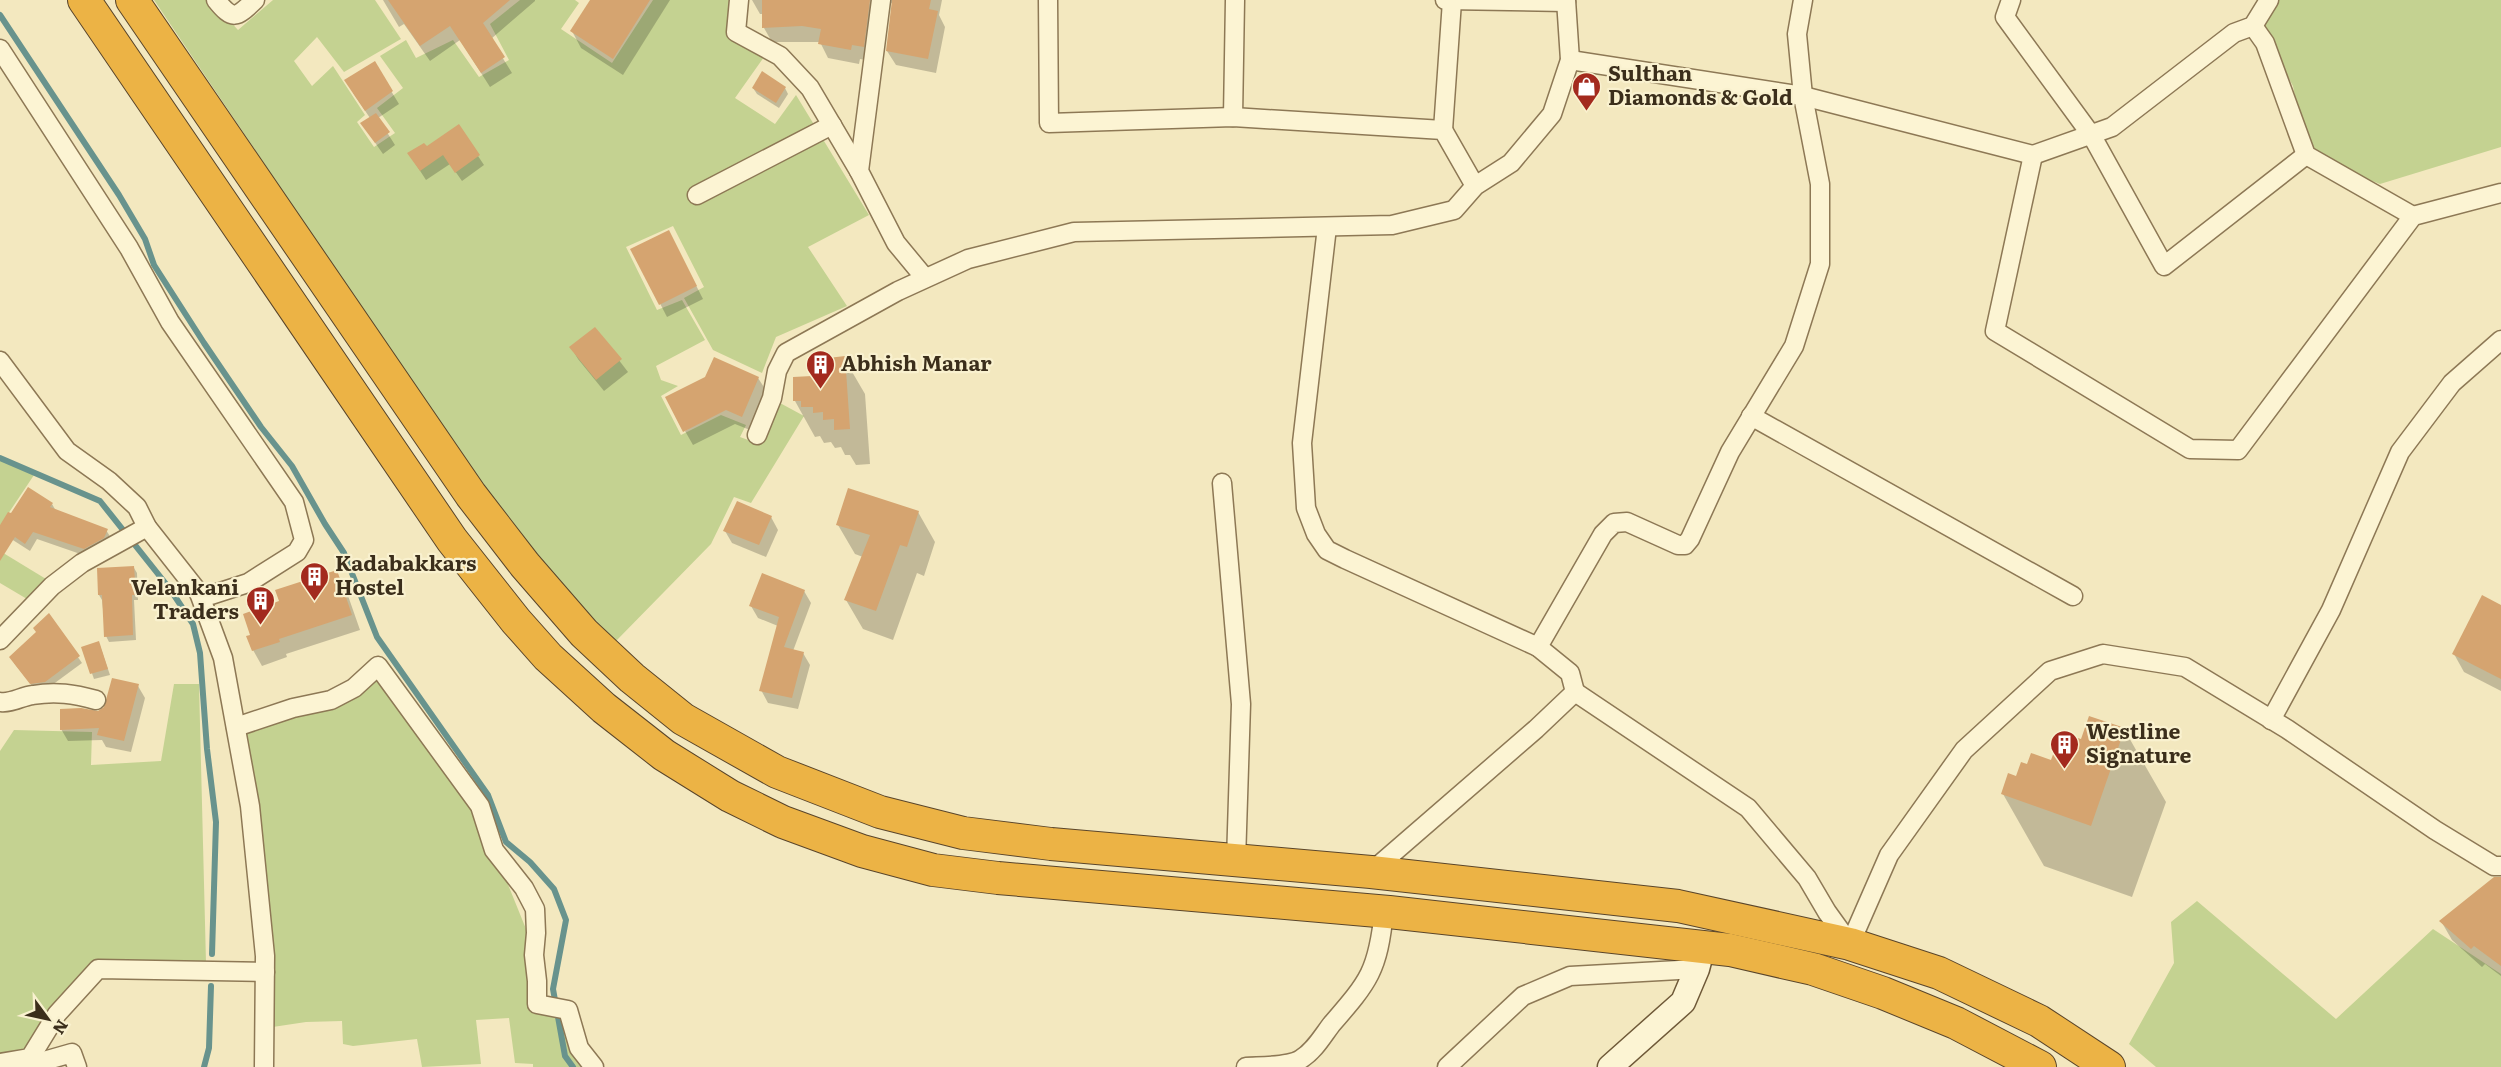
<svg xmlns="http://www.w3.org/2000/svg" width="2501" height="1067" font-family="Literata,serif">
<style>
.green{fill:#c4d291}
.shadow{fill:#0003}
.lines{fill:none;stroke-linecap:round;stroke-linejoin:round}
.stream{stroke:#68938d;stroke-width:6}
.building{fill:#d5a470}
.street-casing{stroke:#8d7855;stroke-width:21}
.secondary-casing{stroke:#6f5938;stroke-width:27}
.highway-casing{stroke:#5a452a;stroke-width:34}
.street{stroke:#fcf4d3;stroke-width:18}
.secondary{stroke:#fcf4d3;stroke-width:24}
.highway{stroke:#ecb345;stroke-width:32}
.labels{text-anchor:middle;stroke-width:4.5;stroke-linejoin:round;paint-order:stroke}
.poi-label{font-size:21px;font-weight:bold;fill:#3b2e1b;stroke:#f9f1cf;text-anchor:start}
</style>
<rect width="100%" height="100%" fill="#f3e8bf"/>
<!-- green -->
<g class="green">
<polygon points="154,0 210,0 238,30 273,0 375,0 401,39 344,72 317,37 294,61 312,86 333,66 365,115 357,122 374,147 395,133 377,108 403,88 380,56 406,40 416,58 453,40 479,77 509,60 490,24 520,0 575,0 579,3 561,29 612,63 653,0 733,0 729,35 764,57 735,98 775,124 796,95 869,215 808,247 847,306 776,337 762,373 713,350 684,298 704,287 673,226 626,247 657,310 682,300 705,340 656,366 661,380 678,386 661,396 681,435 721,415 746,425 740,437 759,444 780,403 804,416 751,503 734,497 711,544 616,641 562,588 508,520 396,359"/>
<polygon points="2277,0 2501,0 2501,147 2380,184 2306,155 2293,86 2261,28"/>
<polygon points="0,460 34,475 0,526"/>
<polygon points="0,551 46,579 27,599 0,583"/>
<polygon points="377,668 480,806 494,850 526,929 532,1002 563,1016 584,1067 533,1067 533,1064 515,1063 509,1018 476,1020 481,1064 422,1067 417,1039 353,1046 343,1044 342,1021 306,1022 266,1028 238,728 293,710"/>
<polygon points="174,684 199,684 206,963 93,966 27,1052 0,1058 0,751 14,730 92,732 91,765 161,761"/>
<polygon points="2197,901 2336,1019 2433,929 2501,974 2501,1067 2156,1067 2129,1044 2174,963 2171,922"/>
</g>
<!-- shadow -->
<g class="shadow">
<polygon points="383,0 535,0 535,1 491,39 512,73 490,87 460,40 430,61 404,24 399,27"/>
<polygon points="592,0 670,0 623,75 581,48 572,31"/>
<polygon points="752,0 942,0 939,15 945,27 936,73 896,65 887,51 893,3 884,4 871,61 860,59 859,64 828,58 820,42 772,42 764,28 764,14 760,14"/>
<polygon points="374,63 399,104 378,118 395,145 383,154 362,124 370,118 353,93"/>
<polygon points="753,88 785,88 788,94 779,108 757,94"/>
<polygon points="426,149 478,156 484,165 462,181 450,164 426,180 415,163"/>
<polygon points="675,244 703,299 667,317 632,249"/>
<polygon points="595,329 628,372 604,391 578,359 571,347"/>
<polygon points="844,358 865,394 870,464 856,465 850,455 845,455 841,447 835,448 831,442 824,443 820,436 815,437 795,401 814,378"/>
<polygon points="758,378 767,392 750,430 735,424 693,445 685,431"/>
<polygon points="52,504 56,511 106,530 111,538 89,557 37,539 30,551 5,535 11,516"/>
<polygon points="918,512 935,542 924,576 917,573 893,640 863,629 846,600 863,557 855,554 838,525"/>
<polygon points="771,517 778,530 766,557 732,543 725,531"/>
<polygon points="134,568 137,573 138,600 134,600 136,640 109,642 106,636 102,600 99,595"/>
<polygon points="336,572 345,587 360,630 286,654 287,657 262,666 253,650"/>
<polygon points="804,591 811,603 793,651 803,653 810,665 798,709 768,703 761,690 778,626 758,618 751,606"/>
<polygon points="2501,606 2501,691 2464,672 2454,654"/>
<polygon points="49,615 82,663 48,688 35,689 14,663"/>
<polygon points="99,643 110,675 94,679 83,648"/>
<polygon points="138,686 145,698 131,752 106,747 102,740 68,741 61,729 99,712"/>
<polygon points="2124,729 2166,802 2132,897 2044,866 2003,794 2028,766 2052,762"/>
<polygon points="2501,878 2501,976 2485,964 2482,967 2452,940 2441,921"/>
</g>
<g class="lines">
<!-- stream -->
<g class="stream">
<polyline points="0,15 119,195 145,239 154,265 204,343 261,427 292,466 325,524 344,553 377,637 488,795 506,842 530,862 554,889 566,920 553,989 565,1056 573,1067"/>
<polyline points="0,458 100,501 170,589 193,624 200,653 207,749 216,822 212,954"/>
<polyline points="204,1067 209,1048 211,986"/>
</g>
</g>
<!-- building -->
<g class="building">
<polygon points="388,0 510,0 483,23 505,57 481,73 450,26 420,46"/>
<polygon points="590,0 650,0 613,59 570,31"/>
<polygon points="762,0 870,0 864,47 852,45 851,50 818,44 821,29 802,26 762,28"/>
<polygon points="892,0 931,0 929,9 938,11 928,59 886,51"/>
<polygon points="375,61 393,91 365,111 344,80"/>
<polygon points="762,71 786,87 776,103 752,88"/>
<polygon points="376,113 390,132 375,143 360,123"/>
<polygon points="459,124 480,155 455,173 443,155 420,171 407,153 424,143 427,146"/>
<polygon points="669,230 697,286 659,305 630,249"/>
<polygon points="595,327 622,359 596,380 569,347"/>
<polygon points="845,356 850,429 834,430 834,419 823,420 823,412 813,413 813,407 801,407 801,401 793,401 793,377 812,376 811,360"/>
<polygon points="714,357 759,377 742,417 726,410 683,432 665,397 705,377"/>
<polygon points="28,487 53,503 50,507 108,529 104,538 84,549 33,532 25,544 15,537 0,561 0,525 8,512 11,513"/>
<polygon points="848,488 919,511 907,547 900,545 876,611 844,600 870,535 836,525"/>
<polygon points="737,501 772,516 759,545 723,531"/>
<polygon points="134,566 136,595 132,595 133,635 104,637 102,595 98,595 97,568"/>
<polygon points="337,570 352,615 279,639 280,642 252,651 246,636 250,635 243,614 279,601 275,590"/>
<polygon points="762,573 805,590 784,647 804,652 792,698 759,691 779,617 749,606"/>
<polygon points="2482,595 2501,605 2501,679 2452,654"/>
<polygon points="49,613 80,656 45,682 30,684 9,657 36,632 33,628"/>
<polygon points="99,641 108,669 90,674 81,647"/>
<polygon points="112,678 139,684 124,741 97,735 99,728 60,730 60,709 81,708 98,711 104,707"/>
<polygon points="2089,716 2125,728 2091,826 2001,794 2008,773 2016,776 2021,762 2027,764 2031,753 2051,760 2061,733 2081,739"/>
<polygon points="2494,877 2501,877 2501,966 2474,946 2471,949 2439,921"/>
</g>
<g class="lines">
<defs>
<g id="street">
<path d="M 216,0 C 233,21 236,18 255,0"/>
<polyline points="739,0 736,32 780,56 810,88 859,171"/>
<polyline points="881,0 859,171 896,243 925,278"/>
<polyline points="1048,0 1049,123 1233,117 1443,130 1475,186"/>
<polyline points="1445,0 1566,2"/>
<polyline points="2011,0 2005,17 2092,136 2164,266 2306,155"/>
<polyline points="2253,26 2265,43 2306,155 2413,216"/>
<polyline points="0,49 129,248 170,322 294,502 304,540 297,552 248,583 211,595 199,593 147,527 137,507 109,481 67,451 0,361"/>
<polyline points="1570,60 1803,96 2033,155 2112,127 2234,33 2253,26 2269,0"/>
<polyline points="1233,117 1235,0"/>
<polyline points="1443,130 1452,1"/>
<polyline points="2033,155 1995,331 2190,449 2238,450 2413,216 2501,193"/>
<polyline points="697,195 832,125"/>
<polyline points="1327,227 1302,443 1306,508 1316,534 1327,550 1345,559 1538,647"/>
<polyline points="1751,416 2073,596"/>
<polyline points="757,435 772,398 777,371 786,353 898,291 968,259 1074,232 1392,225 1454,210 1475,186 1511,163 1552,114 1570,60 1566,0"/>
<polyline points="1222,483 1241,704 1236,861"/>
<polyline points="199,593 223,658 250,806 265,956 264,1067"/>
<polyline points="0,640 52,586 82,563 147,527"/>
<polyline points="1575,692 1748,808 1807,878 1827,912 1850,944"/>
<path d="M 0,702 C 11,704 22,696 33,695 C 56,691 74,694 96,700"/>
<polyline points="2271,720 2331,610 2400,452 2452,383 2501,340"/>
<polyline points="236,727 293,708 331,700 354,688 378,666 480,806 494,850 524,888 535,909 536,933 534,955 537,981 537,1004 568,1010 579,1048 594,1067"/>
<polyline points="1371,872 1536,729 1575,692 1570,673 1538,647 1603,534 1614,523 1627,522 1678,545 1685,545 1690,539 1730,452 1794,346 1820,264 1820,184 1803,96 1797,34 1803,0"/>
<polyline points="1850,944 1889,855 1964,750 2050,671 2103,654 2185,667 2287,729 2435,830 2494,866 2501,866"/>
<polyline points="0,1063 30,1058 57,1014 98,969 265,972"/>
<polyline points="23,1067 72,1053 77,1067"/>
<path d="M 1246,1067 C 1261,1066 1289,1067 1301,1059 C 1314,1051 1322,1037 1331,1025 C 1369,981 1378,971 1384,911"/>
<polyline points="1447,1067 1523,996 1570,976 1697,969"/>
</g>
<polyline id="secondary" points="1610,1067 1683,1002 1697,969 1703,946"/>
<g id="highway">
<polyline points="84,0 452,540 516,621 548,657 604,708 664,755 730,796 783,822 862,851 933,870 998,878 1389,912 1730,950 1813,969 1883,993 1956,1023 2040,1067"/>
<polyline points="132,0 471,495 525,565 584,633 632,678 683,719 777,772 880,812 963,833 1051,844 1371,872 1678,906 1850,944 1939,973 2039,1021 2109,1067"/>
</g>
</defs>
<!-- street casing -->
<use href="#street" class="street-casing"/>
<!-- secondary casing -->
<use href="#secondary" class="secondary-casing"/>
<!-- highway casing -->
<use href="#highway" class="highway-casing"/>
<!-- street -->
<use href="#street" class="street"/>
<!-- secondary -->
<use href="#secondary" class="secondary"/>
<!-- highway -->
<use href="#highway" class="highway"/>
</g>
<!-- icons -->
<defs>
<symbol id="shop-pin" viewBox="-11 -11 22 30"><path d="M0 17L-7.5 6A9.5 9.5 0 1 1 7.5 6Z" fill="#a32a1e" stroke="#f9f1cf"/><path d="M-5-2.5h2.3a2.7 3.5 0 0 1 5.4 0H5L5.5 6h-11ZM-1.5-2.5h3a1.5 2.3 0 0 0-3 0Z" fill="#fff"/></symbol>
<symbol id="building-pin" viewBox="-11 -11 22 30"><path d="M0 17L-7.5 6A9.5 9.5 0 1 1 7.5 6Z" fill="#a32a1e" stroke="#f9f1cf"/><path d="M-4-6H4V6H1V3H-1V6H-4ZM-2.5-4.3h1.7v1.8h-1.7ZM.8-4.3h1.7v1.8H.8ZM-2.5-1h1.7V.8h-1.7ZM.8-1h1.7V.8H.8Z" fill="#fff"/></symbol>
</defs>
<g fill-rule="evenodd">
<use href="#shop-pin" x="1570" y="70" width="33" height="45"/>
<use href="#building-pin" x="804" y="348" width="33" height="45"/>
<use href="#building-pin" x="298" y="560" width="33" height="45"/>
<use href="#building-pin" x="244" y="584" width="33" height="45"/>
<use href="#building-pin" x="2048" y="728" width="33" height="45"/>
</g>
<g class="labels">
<!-- poi labels -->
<g class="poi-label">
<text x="1608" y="81">Sulthan<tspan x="1608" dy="24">Diamonds &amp; Gold</tspan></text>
<text x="841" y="371">Abhish Manar</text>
<text x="335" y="571">Kadabakkars<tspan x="335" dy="24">Hostel</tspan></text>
<text x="239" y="595" text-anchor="end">Velankani<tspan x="239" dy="24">Traders</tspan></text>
<text x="2086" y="739">Westline<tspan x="2086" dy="24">Signature</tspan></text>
</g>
</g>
<!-- north arrow -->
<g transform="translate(48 1019) rotate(123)" stroke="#f9f1cf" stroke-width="4.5" paint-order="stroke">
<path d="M0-4.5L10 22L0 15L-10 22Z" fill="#3b2e1b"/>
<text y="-9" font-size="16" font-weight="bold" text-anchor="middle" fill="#3b2e1b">N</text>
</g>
</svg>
